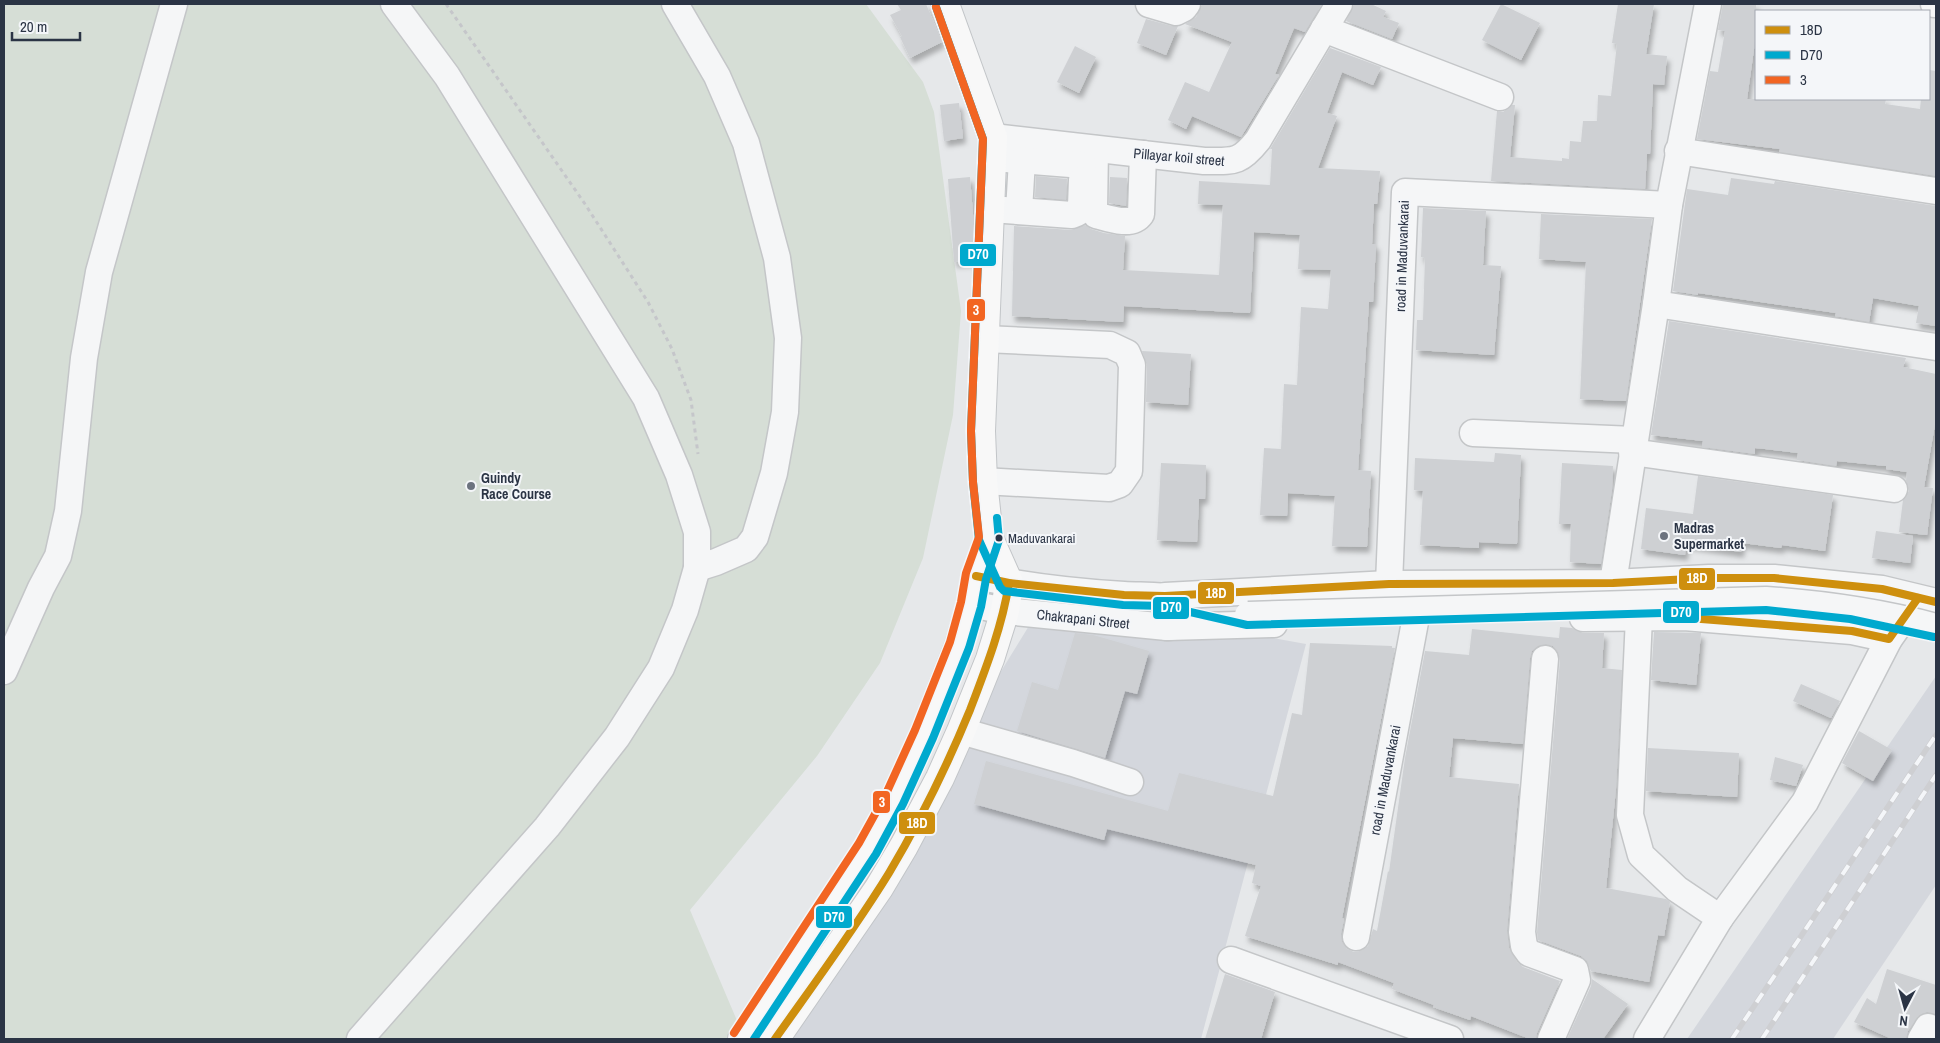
<svg xmlns="http://www.w3.org/2000/svg" width="1940" height="1043" font-family="'Archivo Narrow',sans-serif">
<style>
.built{fill:#d4d7dd}
.green{fill:#d6ded6}
.building{fill:#ced0d3;filter:url(#shadow)}
.lines{fill:none;stroke-linecap:round;stroke-linejoin:round}
.minor-casing{stroke:#c4c6c8;stroke-width:29}
.major-casing{stroke:#c2c5c8;stroke-width:30}
.path{stroke:#c5c6ca;stroke-width:3;stroke-dasharray:4 4;stroke-linecap:butt}
.minor{stroke:#f5f6f7;stroke-width:26}
.major{stroke:#f8f8f8;stroke-width:28}
.rail-casing{stroke:#cecfd2;stroke-width:5.5}
.rail{stroke:#f4f6f9;stroke-width:4;stroke-dasharray:11;stroke-linecap:butt}
.minor-bridge-casing{stroke:#c4c6c8;stroke-width:29;stroke-linecap:butt}
.minor-bridge{stroke:#f5f6f7;stroke-width:26}
.bus-1-casing{stroke:#f4f6f9;stroke-width:11}
.bus-2-casing{stroke:#f4f6f9;stroke-width:11}
.bus-3-casing{stroke:#f4f6f9;stroke-width:11}
.bus-1{stroke:#ce8f0e;stroke-width:8}
.bus-2{stroke:#00a9ce;stroke-width:8}
.bus-3{stroke:#f26522;stroke-width:8}
.poi-dot{fill:#6c737f;stroke:#f4f6f9;stroke-width:2}
.bus-dot{fill:#2b3445;stroke:#f4f6f9;stroke-width:2}
.labels{text-anchor:middle;stroke-width:4;stroke-linejoin:round;paint-order:stroke}
.bus-label{font-size:13px;fill:#2b3445;stroke:#f4f6f9;text-anchor:start}
.street-label{font-size:14px;fill:#2b3445;stroke:#f4f6f9}
.poi-label{font-size:14px;font-weight:bold;fill:#2b3445;stroke:#f4f6f9;text-anchor:start}
.line-badge{stroke:#f4f6f9;stroke-width:2}
.badge-label{font-size:14px;text-anchor:middle;font-weight:bold;fill:#fff}
</style>
<defs>
<filter id="shadow"><feDropShadow dx="3" dy="5.5" stdDeviation="2.5" flood-color="#0004"/></filter>
</defs>
<rect width="100%" height="100%" fill="#e6e8ea"/>
<!-- built -->
<g class="built">
<polygon points="1109,609 1306,644 1201,1039 766,1039 879,849 992,686 1032,621"/>
<polygon points="1936,676 1936,885 1833,1039 1687,1039"/>
</g>
<!-- green -->
<polygon class="green" points="4,4 866,4 923,82 934,112 961,311 953,415 923,558 880,663 817,756 690,910 738,1023 728,1039 4,1039"/>
<!-- building -->
<g class="building">
<polygon points="897,4 926,4 942,42 910,58 900,37 902,36 890,15 901,10"/>
<polygon points="1202,4 1322,4 1305,32 1294,28 1275,74 1279,75 1241,137 1192,116 1186,129 1168,120 1185,82 1209,92 1232,42 1185,24 1196,17"/>
<polygon points="1354,4 1371,4 1386,11 1383,17 1399,23 1392,39 1346,21"/>
<polygon points="1501,4 1540,23 1521,60 1482,40"/>
<polygon points="1618,4 1654,4 1646,54 1667,56 1664,85 1653,84 1650,154 1647,154 1645,189 1491,181 1497,111 1503,112 1512,105 1515,105 1510,157 1562,161 1562,158 1569,159 1570,141 1581,142 1583,121 1597,121 1598,95 1611,96 1617,44 1612,43"/>
<polygon points="1723,4 1756,4 1756,35 1747,99 1886,99 1885,104 1920,109 1921,99 1929,99 1929,70 1936,71 1936,176 1779,152 1780,149 1697,139 1710,71 1718,72 1725,31 1718,30"/>
<polygon points="1146,19 1172,26 1178,26 1166,55 1137,43"/>
<polygon points="1075,46 1096,57 1079,93 1057,82"/>
<polygon points="1330,48 1381,67 1373,85 1342,72 1327,113 1337,116 1318,168 1380,171 1377,204 1374,204 1372,244 1376,244 1373,302 1369,302 1358,470 1371,471 1367,547 1332,546 1335,496 1288,493 1287,516 1260,515 1264,448 1281,449 1284,384 1297,385 1301,307 1328,309 1331,270 1298,269 1300,235 1254,232 1250,313 1124,306 1123,322 1012,316 1014,226 1071,230 1085,225 1091,229 1104,233 1125,236 1123,270 1219,275 1223,205 1198,204 1199,181 1270,185 1272,149 1270,149"/>
<polygon points="959,103 963,138 944,141 940,105"/>
<polygon points="1036,176 1067,179 1066,200 1035,197"/>
<polygon points="970,177 974,227 972,261 954,262 948,179"/>
<polygon points="1110,177 1127,178 1126,206 1109,203"/>
<polygon points="1731,178 1774,184 1775,181 1936,206 1936,326 1916,323 1919,306 1873,298 1869,322 1835,316 1836,313 1698,293 1698,295 1673,291 1687,189 1728,195"/>
<polygon points="1423,208 1486,211 1483,265 1501,266 1494,355 1416,350 1417,320 1423,320 1425,258 1421,257"/>
<polygon points="1541,214 1652,219 1626,401 1580,399 1586,262 1539,259"/>
<polygon points="1669,321 1906,358 1903,367 1936,374 1936,419 1924,487 1933,488 1927,535 1899,532 1903,500 1909,491 1906,481 1907,472 1886,469 1886,466 1837,461 1836,466 1797,460 1798,453 1765,449 1755,448 1755,454 1702,447 1703,441 1651,435"/>
<polygon points="1142,351 1191,354 1188,405 1146,402 1147,365"/>
<polygon points="1495,453 1521,455 1517,544 1479,542 1479,548 1420,545 1423,491 1414,490 1415,458 1494,462"/>
<polygon points="1161,463 1206,465 1205,499 1199,499 1197,542 1157,540"/>
<polygon points="1562,463 1613,466 1612,490 1601,564 1570,562 1571,524 1559,524"/>
<polygon points="1698,476 1833,495 1825,551 1782,545 1781,548 1742,543 1741,552 1686,544 1685,555 1641,549 1646,508 1693,514"/>
<polygon points="1876,531 1913,536 1910,563 1872,558"/>
<polygon points="1560,627 1572,628 1583,633 1604,633 1602,668 1622,670 1616,789 1606,888 1666,899 1670,902 1664,936 1658,935 1649,982 1591,971 1587,961 1581,956 1538,940 1537,932 1560,660 1558,652 1553,646 1546,644 1538,646 1532,651 1530,658 1523,744 1453,738 1449,777 1519,784 1507,931 1509,948 1517,962 1523,967 1560,981 1537,1033 1536,1039 1530,1039 1471,1016 1470,1020 1433,1007 1434,1005 1392,989 1394,983 1338,962 1338,965 1245,936 1261,886 1252,883 1256,865 1107,829 1104,840 974,804 986,761 1168,811 1179,773 1273,796 1292,713 1302,715 1310,643 1392,646 1392,648 1395,648 1342,918 1344,919 1341,934 1342,942 1347,949 1354,952 1360,951 1368,946 1373,929 1377,931 1388,871 1389,872 1405,758 1425,651 1469,655 1472,629 1559,638"/>
<polygon points="1654,632 1701,633 1696,685 1651,680"/>
<polygon points="1075,633 1093,635 1149,651 1137,694 1125,691 1105,758 1017,731 1032,682 1058,690"/>
<polygon points="1801,684 1840,701 1831,718 1793,701"/>
<polygon points="1859,731 1892,750 1873,781 1842,763"/>
<polygon points="1648,748 1739,753 1737,797 1646,791"/>
<polygon points="1775,757 1803,765 1796,786 1770,780"/>
<polygon points="1887,969 1936,985 1936,1014 1927,1012 1920,1015 1908,1031 1906,1039 1892,1039 1854,1022 1867,998 1876,1004"/>
<polygon points="1225,974 1275,992 1261,1039 1205,1039"/>
<polygon points="1592,979 1628,1004 1603,1039 1567,1039 1591,986"/>
</g>
<g class="lines">
<defs>
<g id="minor">
<polyline points="675,4 717,76 746,143 777,258 788,338 785,412 774,473 755,537 746,549 716,562 697,568"/>
<polyline points="1149,4 1176,12 1184,8 1187,4"/>
<polyline points="1934,4 1936,4"/>
<polyline points="1324,29 1500,97"/>
<path d="M 993,137 L 1204,161 C 1233,161 1239,164 1258,140 L 1339,4"/>
<path d="M 1095,149 L 1094,210 L 1096,215 C 1110,219 1132,227 1141,214 L 1143,154"/>
<polyline points="1678,151 1936,191"/>
<polyline points="993,158 1083,165"/>
<polyline points="991,209 1072,215 1077,213 1081,206 1082,180"/>
<polyline points="1019,211 1022,160"/>
<polyline points="1656,304 1936,347"/>
<polyline points="1473,433 1634,440"/>
<polyline points="1632,452 1894,489"/>
<polyline points="983,481 1109,488 1120,484 1129,471 1132,365 1127,353 1110,345 985,339"/>
<path d="M 976,576 C 1024,586 1075,592 1124,595 C 1143,596 1162,595 1181,599"/>
<polyline points="1613,583 1656,304 1669,205 1708,4"/>
<polyline points="1389,584 1405,192 1669,205"/>
<polyline points="1165,596 1389,584 1613,583 1709,578 1774,578 1882,589 1936,602"/>
<polyline points="971,604 1005,611 1167,627 1183,625"/>
<polyline points="1639,617 1630,815 1641,855 1677,889 1720,918 1647,1039"/>
<polyline points="1583,618 1684,617 1852,631 1889,639"/>
<polyline points="1167,627 1274,624"/>
<polyline points="1545,659 1522,932 1524,946 1529,953 1575,970 1577,980 1551,1039"/>
<polyline points="4,671 41,588 58,556 68,511 84,358 99,272 174,4"/>
<polyline points="961,731 1073,763 1130,782"/>
<polyline points="1720,918 1805,802 1889,639 1899,625"/>
<polyline points="1356,937 1415,622"/>
<polyline points="1231,960 1450,1039"/>
<polyline points="360,1039 547,827 617,737 661,668 685,610 697,568 697,532 679,475 646,398 447,76 394,4"/>
<polyline points="1921,1039 1928,1027 1936,1030"/>
</g>
<g id="major">
<polyline points="742,1039 868,848 894,800 924,734 959,645 971,604 976,576 989,538"/>
<polyline points="775,1039 879,888 904,846 940,778 961,731 990,659 1005,611 1009,583 989,538 983,481 981,431 993,137 945,4"/>
</g>
</defs>
<!-- minor casing -->
<use href="#minor" class="minor-casing"/>
<!-- major casing -->
<use href="#major" class="major-casing"/>
<!-- path -->
<polyline class="path" points="446,4 585,204 648,302 672,349 691,400 698,454"/>
<!-- minor -->
<use href="#minor" class="minor"/>
<!-- major -->
<use href="#major" class="major"/>
<defs>
<g id="rail">
<polyline points="1732,1039 1936,735"/>
<polyline points="1762,1039 1936,775"/>
</g>
</defs>
<!-- rail casing -->
<use href="#rail" class="rail-casing"/>
<!-- rail -->
<use href="#rail" class="rail"/>
<defs>
<path id="minor-bridge" d="M 1248,615 L 1766,600 C 1824,604 1880,612 1936,627"/>
</defs>
<!-- minor-bridge casing -->
<use href="#minor-bridge" class="minor-bridge-casing"/>
<!-- minor-bridge -->
<use href="#minor-bridge" class="minor-bridge"/>
<defs>
<g id="bus-1">
<polyline points="976,576 1009,583 1124,595 1165,596 1389,584 1613,583 1709,578 1774,578 1882,589 1936,602"/>
<polyline points="1676,617 1852,631 1889,639 1918,598"/>
<path d="M 775,1039 C 814,984 854,930 889,873 C 920,821 947,766 970,710 C 986,668 1002,627 1009,583"/>
</g>
<g id="bus-2">
<polyline points="936,7 983,139 971,431 973,482 979,540 1000,587 1004,591 1123,605 1164,606 1247,625 1766,610 1850,619 1934,637"/>
<polyline points="754,1039 876,854 903,804 933,738 969,648 981,607 986,579 999,540 997,518"/>
</g>
<polyline id="bus-3" points="734,1033 859,843 885,796 915,730 950,642 961,602 966,573 979,537 973,482 971,431 983,139 936,7"/>
</defs>
<!-- bus-1 casing -->
<use href="#bus-1" class="bus-1-casing"/>
<!-- bus-2 casing -->
<use href="#bus-2" class="bus-2-casing"/>
<!-- bus-3 casing -->
<use href="#bus-3" class="bus-3-casing"/>
<!-- bus-1 -->
<use href="#bus-1" class="bus-1"/>
<!-- bus-2 -->
<use href="#bus-2" class="bus-2"/>
<!-- bus-3 -->
<use href="#bus-3" class="bus-3"/>
</g>
<!-- markers -->
<g class="poi-dot">
<circle cx="471" cy="486" r="5"/>
<circle cx="1664" cy="536" r="5"/>
</g>
<circle class="bus-dot" cx="999" cy="538" r="4.5"/>
<g class="labels">
<!-- bus labels -->
<g class="bus-label">
<text x="1008" y="543">Maduvankarai</text>
</g>
<!-- street labels -->
<g class="street-label">
<text transform="translate(1179 157) rotate(5)" y="5">Pillayar koil street</text>
<text transform="translate(1402 256) rotate(-88)" y="5">road in Maduvankarai</text>
<text transform="translate(1083 619) rotate(6)" y="5">Chakrapani Street</text>
<text transform="translate(1385 780) rotate(-79)" y="5">road in Maduvankarai</text>
</g>
<!-- poi labels -->
<g class="poi-label">
<text x="481" y="483">Guindy<tspan x="481" dy="16">Race Course</tspan></text>
<text x="1674" y="533">Madras<tspan x="1674" dy="16">Supermarket</tspan></text>
</g>
</g>
<g class="line-badge">
<rect x="959" y="243" width="38" height="24" rx="5" fill="#00a9ce"/>
<rect x="966" y="298" width="20" height="24" rx="5" fill="#f26522"/>
<rect x="1678" y="567" width="38" height="24" rx="5" fill="#ce8f0e"/>
<rect x="1197" y="581" width="38" height="24" rx="5" fill="#ce8f0e"/>
<rect x="1152" y="596" width="38" height="24" rx="5" fill="#00a9ce"/>
<rect x="1662" y="600" width="38" height="24" rx="5" fill="#00a9ce"/>
<rect x="872" y="790" width="19" height="24" rx="5" fill="#f26522"/>
<rect x="898" y="811" width="38" height="24" rx="5" fill="#ce8f0e"/>
<rect x="815" y="905" width="38" height="24" rx="5" fill="#00a9ce"/>
</g>
<g class="badge-label">
<text x="978" y="259">D70</text>
<text x="976" y="315">3</text>
<text x="1697" y="583">18D</text>
<text x="1216" y="598">18D</text>
<text x="1171" y="612">D70</text>
<text x="1681" y="617">D70</text>
<text x="882" y="807">3</text>
<text x="917" y="828">18D</text>
<text x="834" y="922">D70</text>
</g>
<!-- border -->
<rect width="1940" height="1043" fill="none" stroke="#2b3445" stroke-width="10"/>
<!-- legend -->
<rect x="1755" y="10" width="175" height="90" fill="#f4f6f9" stroke="#a4a8b1"/>
<rect x="1765" y="26" width="25" height="8" fill="#ce8f0e" stroke="#a4a8b1"/>
<text x="1800" y="35" font-size="15" fill="#2b3445">18D</text>
<rect x="1765" y="51" width="25" height="8" fill="#00a9ce" stroke="#a4a8b1"/>
<text x="1800" y="60" font-size="15" fill="#2b3445">D70</text>
<rect x="1765" y="76" width="25" height="8" fill="#f26522" stroke="#a4a8b1"/>
<text x="1800" y="85" font-size="15" fill="#2b3445">3</text>
<!-- north arrow -->
<g transform="translate(1905 1008) rotate(186)" stroke="#f4f6f9" stroke-width="4" paint-order="stroke">
<path d="M0-4L9 19L0 12L-9 19Z" fill="#2b3445"/>
<text y="-8" font-size="14" font-weight="bold" text-anchor="middle" fill="#2b3445">N</text>
</g>
<!-- scale -->
<path d="M12 32v8h68v-8" fill="none" stroke="#2b3445" stroke-width="2.5"/>
<text x="20" y="32" font-size="15" fill="#2b3445" stroke="#f4f6f9" stroke-width="4" paint-order="stroke">20 m</text>
</svg>
